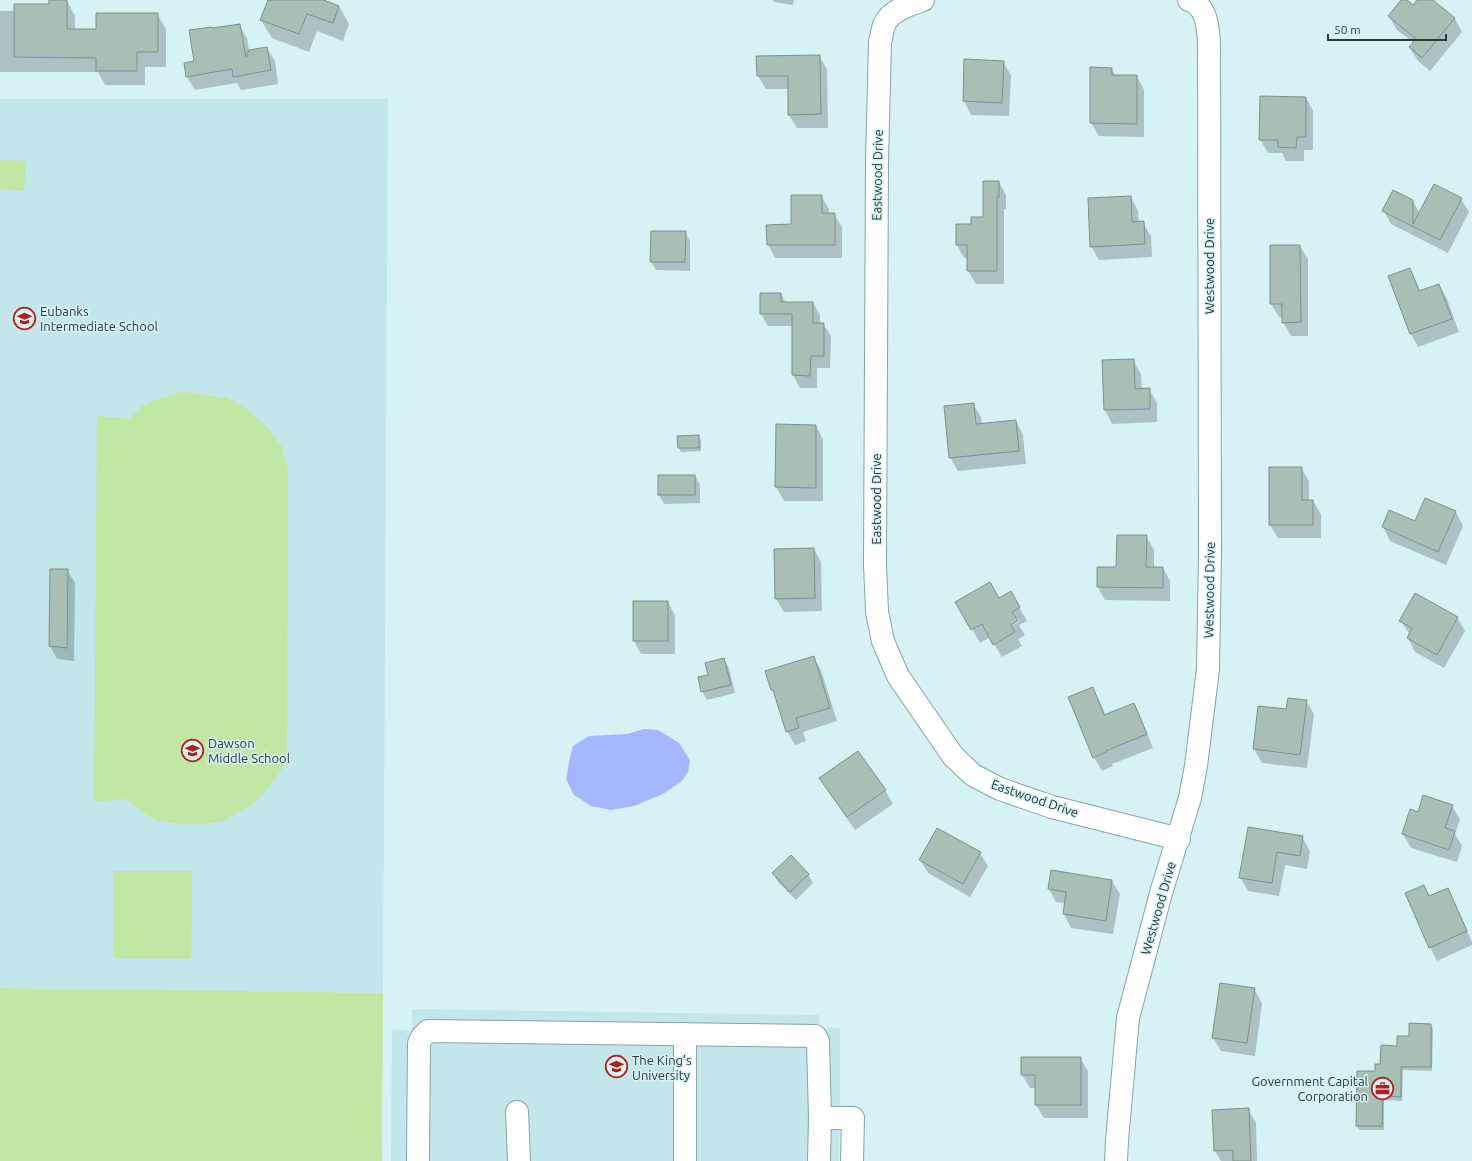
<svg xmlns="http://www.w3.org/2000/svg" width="1472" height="1161" font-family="Ubuntu,sans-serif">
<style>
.built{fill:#c2e6e9}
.green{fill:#c0e7a4}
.water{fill:#a3b6ff}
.shadow{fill:#0003;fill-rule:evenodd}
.building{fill:#a7bfb5;stroke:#7b9187}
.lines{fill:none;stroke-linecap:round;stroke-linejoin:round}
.minor-casing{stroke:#89a4a6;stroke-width:24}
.minor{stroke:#fff;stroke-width:22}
.labels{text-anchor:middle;stroke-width:3;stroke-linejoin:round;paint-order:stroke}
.street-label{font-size:13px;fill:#2d3839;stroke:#d6f2f4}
.poi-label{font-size:13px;fill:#2d3839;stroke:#d6f2f4;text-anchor:start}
</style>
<rect width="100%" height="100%" fill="#d6f2f4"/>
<!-- built -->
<g class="built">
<polygon points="0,99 388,99 383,993 0,988"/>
<polygon points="412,1009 819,1015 820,1028 840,1028 840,1104 839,1161 391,1161 392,1029 412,1031"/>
</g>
<!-- green -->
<g class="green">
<polygon points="0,160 26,161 24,191 0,189"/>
<polygon points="182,392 228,398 245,408 267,427 282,447 288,472 287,733 286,763 271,785 256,802 222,822 202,824 179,824 158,821 145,814 127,799 94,802 97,416 130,419 142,406 155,400"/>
<polygon points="113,871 192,871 191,959 113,958"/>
<polygon points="0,988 383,993 382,1161 0,1161"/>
</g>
<!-- water -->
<polygon class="water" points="644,729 658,730 679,743 690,760 688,772 682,781 663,794 634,806 611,810 591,806 574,795 566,779 570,757 573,746 589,736 627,734"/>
<!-- shadow -->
<g class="shadow">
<polygon points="269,0 323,0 339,6 349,24 343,41 317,31 309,52 272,38 261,20"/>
<polygon points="773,0 794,0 793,5 774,2"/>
<polygon points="1402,0 1405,0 1413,6 1418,0 1431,0 1455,19 1462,32 1430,71 1418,61 1410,48 1414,43 1397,30 1389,16"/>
<polygon points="67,1 75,16 75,30 97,30 157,14 166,29 166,67 145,67 145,85 105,85 98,72 0,72 0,11 15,11"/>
<polygon points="239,25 247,38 249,51 267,48 275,61 278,84 241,90 237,83 195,90 187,77 213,29"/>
<polygon points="819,56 827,69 828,128 797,128 789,115 789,89 766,89 758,76"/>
<polygon points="965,60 1003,62 1011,75 1009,116 971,115 964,101"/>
<polygon points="1091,68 1111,69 1116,76 1137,76 1144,90 1144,137 1099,136 1091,123"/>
<polygon points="1306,98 1313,111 1313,150 1304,150 1304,161 1286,161 1282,153 1268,153 1260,139"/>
<polygon points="999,182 1006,195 1006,209 1004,209 1004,284 976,284 968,271 968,258 964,258 957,245 957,225 972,225 984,218"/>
<polygon points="821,196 829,209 829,214 834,214 842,227 842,258 775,258 768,244 792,225"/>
<polygon points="1131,197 1138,211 1139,223 1143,223 1151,236 1152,257 1099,260 1091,246"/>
<polygon points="1461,199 1469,212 1448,253 1391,224 1384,211 1413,201 1420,214"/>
<polygon points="685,232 690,241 690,271 656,270 651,262"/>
<polygon points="1300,246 1308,259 1308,336 1291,336 1283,322 1283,317 1279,317 1271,304"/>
<polygon points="1410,269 1421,292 1439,285 1447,299 1459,332 1418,347 1411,334 1389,277"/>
<polygon points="781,294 786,303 813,303 820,315 820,324 823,324 831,336 830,368 817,368 817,388 800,388 793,375 793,326 768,326 761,314"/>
<polygon points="1133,360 1141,374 1142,390 1149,389 1157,403 1157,422 1112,424 1105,410 1103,361"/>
<polygon points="973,404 981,417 982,424 1016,421 1023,435 1026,464 958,471 950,457"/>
<polygon points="777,425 816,426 823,439 823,501 784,501 776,487"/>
<polygon points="698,436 701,440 701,451 681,452 679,448"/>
<polygon points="1301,468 1309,481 1309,501 1313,501 1321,514 1321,538 1278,538 1270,525"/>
<polygon points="695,476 700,485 700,503 664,504 659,495"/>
<polygon points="1426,499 1456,512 1463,526 1446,565 1390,541 1383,527 1416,523"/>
<polygon points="1146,536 1154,550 1154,568 1163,568 1170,581 1170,601 1105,600 1098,587 1117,568"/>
<polygon points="814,549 821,562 822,611 784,612 776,599"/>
<polygon points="67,570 75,583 74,661 57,659 50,646"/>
<path d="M 1011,593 L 1027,621 L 1019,625 L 1025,635 L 1018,639 L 1022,646 L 1002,657 L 990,637 L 980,643 L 957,602 L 998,599 ZM 1019,619 L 1019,622 L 1007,628 L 1006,627 Z"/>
<polygon points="668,602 675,616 675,654 641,654 634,641"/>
<polygon points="1457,617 1465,631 1444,668 1415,652 1408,638 1410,635 1401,621"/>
<polygon points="813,657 821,670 837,721 803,732 806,741 795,745 787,731 777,699 772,690 766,671"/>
<polygon points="724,660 729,668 735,693 707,700 702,691 710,675"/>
<polygon points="1092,688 1100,702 1106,716 1134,704 1141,718 1153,748 1112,764 1113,766 1102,771 1094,757"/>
<polygon points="1306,701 1314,714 1307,768 1262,763 1254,749"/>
<polygon points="820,778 885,790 893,804 855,830 828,791"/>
<polygon points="1452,806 1460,819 1455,834 1462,846 1457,862 1411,848 1403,834 1419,813"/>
<polygon points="1248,828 1302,837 1310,851 1307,869 1285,865 1279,896 1248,891 1240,877"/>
<polygon points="980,853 988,866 970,897 928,873 920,860"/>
<polygon points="773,873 808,874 813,883 796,900 778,882"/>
<polygon points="1112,881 1120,894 1113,934 1071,928 1064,914 1065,903 1056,902 1049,889"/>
<polygon points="1424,886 1430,897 1447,890 1455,903 1472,942 1472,945 1437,961 1430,947"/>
<polygon points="1254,989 1262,1003 1255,1056 1221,1051 1213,1038"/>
<polygon points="1431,1025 1433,1029 1432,1071 1403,1070 1402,1101 1384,1100 1384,1130 1359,1130 1357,1126 1376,1072 1398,1047"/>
<polygon points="1080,1058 1088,1071 1088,1118 1044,1118 1036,1105 1036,1088 1030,1088 1022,1075"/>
<polygon points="1248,1109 1256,1123 1257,1161 1221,1161 1215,1151 1213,1111"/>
</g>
<!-- building -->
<g class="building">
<polygon points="49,0 67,0 67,29 96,29 96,13 158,13 158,52 137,52 137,71 96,71 96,58 14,57 14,4 49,4"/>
<polygon points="268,0 324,0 339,6 333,23 307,14 299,34 260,20"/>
<polygon points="1401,0 1407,0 1413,5 1417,0 1433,0 1455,18 1422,58 1409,47 1416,39 1388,16"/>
<polygon points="240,24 246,57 249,50 267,47 271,70 233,77 232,69 186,77 184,63 194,61 189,30 212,27 212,28"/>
<polygon points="820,55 821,114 788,115 788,76 757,76 756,56"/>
<polygon points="964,59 1004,61 1002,103 963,101"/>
<polygon points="1090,67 1112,68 1112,75 1137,75 1137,124 1090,123"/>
<polygon points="1260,96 1306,97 1306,137 1297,137 1296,148 1278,147 1278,140 1259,140"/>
<polygon points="983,181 999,181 999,197 997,197 997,271 967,271 967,245 956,245 956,224 971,224 971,217 983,217"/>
<polygon points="1434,184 1462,198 1440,240 1382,211 1393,190 1413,200 1413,224"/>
<polygon points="791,195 822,195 822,213 835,213 835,245 767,245 766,225 791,224"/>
<polygon points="1131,196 1132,222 1144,221 1145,244 1090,247 1088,198"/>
<polygon points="651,231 686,231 685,262 650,262"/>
<polygon points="1270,245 1300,245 1301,322 1282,323 1282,304 1270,304"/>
<polygon points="1410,268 1419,291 1439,284 1452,319 1410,334 1388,276"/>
<polygon points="760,293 781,293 781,302 813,302 813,323 824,323 824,356 811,356 810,376 792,375 792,314 760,314"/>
<polygon points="1134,359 1135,389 1150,388 1150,409 1104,410 1102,360"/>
<polygon points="974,403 976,424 1016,420 1019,451 949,458 944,406"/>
<polygon points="776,424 816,425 816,488 775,487"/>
<polygon points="699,435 699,448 678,448 677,436"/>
<polygon points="1269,467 1302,467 1302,500 1313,500 1313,525 1269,525"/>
<rect x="658" y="475" width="37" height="20"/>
<polygon points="1425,498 1456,511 1438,552 1382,527 1389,510 1415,521"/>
<polygon points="1117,535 1147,535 1146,567 1163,567 1163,588 1097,587 1097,567 1116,567"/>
<polygon points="814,548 815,598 775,599 774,549"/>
<polygon points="50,569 68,569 67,648 49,646"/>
<polygon points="990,582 999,598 1011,591 1020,607 1012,612 1018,621 1011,625 1015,632 993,645 982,624 971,630 955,602"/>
<polygon points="1415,593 1458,617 1437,655 1407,638 1412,628 1399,621"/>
<rect x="633" y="601" width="35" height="40"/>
<polygon points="814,656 830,708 796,718 799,728 786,732 773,690 771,690 765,671"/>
<polygon points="724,658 731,685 701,692 698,677 708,675 705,663"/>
<polygon points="1093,687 1104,715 1134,703 1147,734 1106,751 1106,752 1093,758 1068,697"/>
<polygon points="1288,698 1307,700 1300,755 1253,749 1258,706 1286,709"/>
<polygon points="858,751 886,790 847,817 819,778"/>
<polygon points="1423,795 1453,805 1445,828 1455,831 1449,850 1402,834 1410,809 1418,812"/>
<polygon points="1248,827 1303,836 1300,856 1277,852 1272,883 1239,878"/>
<polygon points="937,828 981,852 963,884 919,860"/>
<polygon points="791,855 809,874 790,892 772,873"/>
<polygon points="1051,870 1112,880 1106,921 1063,914 1066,892 1048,889"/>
<polygon points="1424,885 1429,896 1448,888 1467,931 1429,948 1405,893"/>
<polygon points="1220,983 1255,988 1247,1043 1212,1038"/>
<polygon points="1409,1023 1431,1024 1431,1067 1401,1067 1401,1097 1383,1096 1382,1126 1356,1126 1357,1071 1375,1071 1375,1064 1380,1064 1381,1045 1397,1046 1397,1036 1409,1036"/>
<polygon points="1021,1057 1081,1057 1081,1105 1035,1105 1035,1075 1021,1075"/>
<polygon points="1249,1108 1251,1161 1233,1161 1233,1150 1214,1151 1212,1110"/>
</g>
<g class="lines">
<defs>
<g id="minor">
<path d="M 923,0 C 909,5 892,10 885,23 C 882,28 882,36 880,42 L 877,161 L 875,564 L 877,612 L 883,641 L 898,676 L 953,756 L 973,775 L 1000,789 L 1052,807 L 1179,839"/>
<polyline points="517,1112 519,1161"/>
<polyline points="418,1161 419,1043 422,1037 428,1031 815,1036 818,1041 820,1118 853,1118 852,1161"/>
<polyline points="685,1161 685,1034"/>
<polyline points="819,1161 820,1118"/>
<path d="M 1116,1161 L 1117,1140 L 1128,1018 L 1161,893 L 1190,798 L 1196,766 L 1208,669 L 1210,553 L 1209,42 C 1208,26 1206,5 1189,0"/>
</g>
</defs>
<!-- minor casing -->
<use href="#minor" class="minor-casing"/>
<!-- minor -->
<use href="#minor" class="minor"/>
</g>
<!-- icons -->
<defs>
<symbol id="school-ring" viewBox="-11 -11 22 22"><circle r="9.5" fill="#d6f2f4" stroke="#b0201d" stroke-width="1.5"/><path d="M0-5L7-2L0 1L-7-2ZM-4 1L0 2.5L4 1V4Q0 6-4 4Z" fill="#b0201d"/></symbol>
<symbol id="university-ring" viewBox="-11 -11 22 22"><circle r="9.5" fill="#d6f2f4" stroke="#b0201d" stroke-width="1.5"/><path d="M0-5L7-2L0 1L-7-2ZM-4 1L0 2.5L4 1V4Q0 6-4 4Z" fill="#b0201d"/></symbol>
<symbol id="office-ring" viewBox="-11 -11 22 22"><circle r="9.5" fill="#d6f2f4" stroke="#b0201d" stroke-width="1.5"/><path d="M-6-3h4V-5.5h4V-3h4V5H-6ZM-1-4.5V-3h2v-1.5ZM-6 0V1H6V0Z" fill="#b0201d"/></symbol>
</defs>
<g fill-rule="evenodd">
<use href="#school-ring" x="12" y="306" width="25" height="25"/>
<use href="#school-ring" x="180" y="738" width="25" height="25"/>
<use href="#university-ring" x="604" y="1054" width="25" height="25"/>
<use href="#office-ring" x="1370" y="1076" width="25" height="25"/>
</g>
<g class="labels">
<!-- street labels -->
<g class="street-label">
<text transform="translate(877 175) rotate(-89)" y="5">Eastwood Drive</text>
<text transform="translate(1209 266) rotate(-90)" y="5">Westwood Drive</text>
<text transform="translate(876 499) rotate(-90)" y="5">Eastwood Drive</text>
<text transform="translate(1209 590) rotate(-89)" y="5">Westwood Drive</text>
<text transform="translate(1035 798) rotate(19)" y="5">Eastwood Drive</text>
<text transform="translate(1158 908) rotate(-74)" y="5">Westwood Drive</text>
</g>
<!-- poi labels -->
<g class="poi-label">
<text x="40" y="316">Eubanks<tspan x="40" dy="15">Intermediate School</tspan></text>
<text x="208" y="748">Dawson<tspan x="208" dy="15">Middle School</tspan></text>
<text x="632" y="1065">The King’s<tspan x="632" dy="15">University</tspan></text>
<text x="1368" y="1086" text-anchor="end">Government Capital<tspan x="1368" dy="15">Corporation</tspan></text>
</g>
</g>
<!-- scale -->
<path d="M1328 34v6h118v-6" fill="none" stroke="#2d3839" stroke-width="2"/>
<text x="1334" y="34" font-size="12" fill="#2d3839" stroke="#d6f2f4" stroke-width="3" paint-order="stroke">50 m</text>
</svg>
